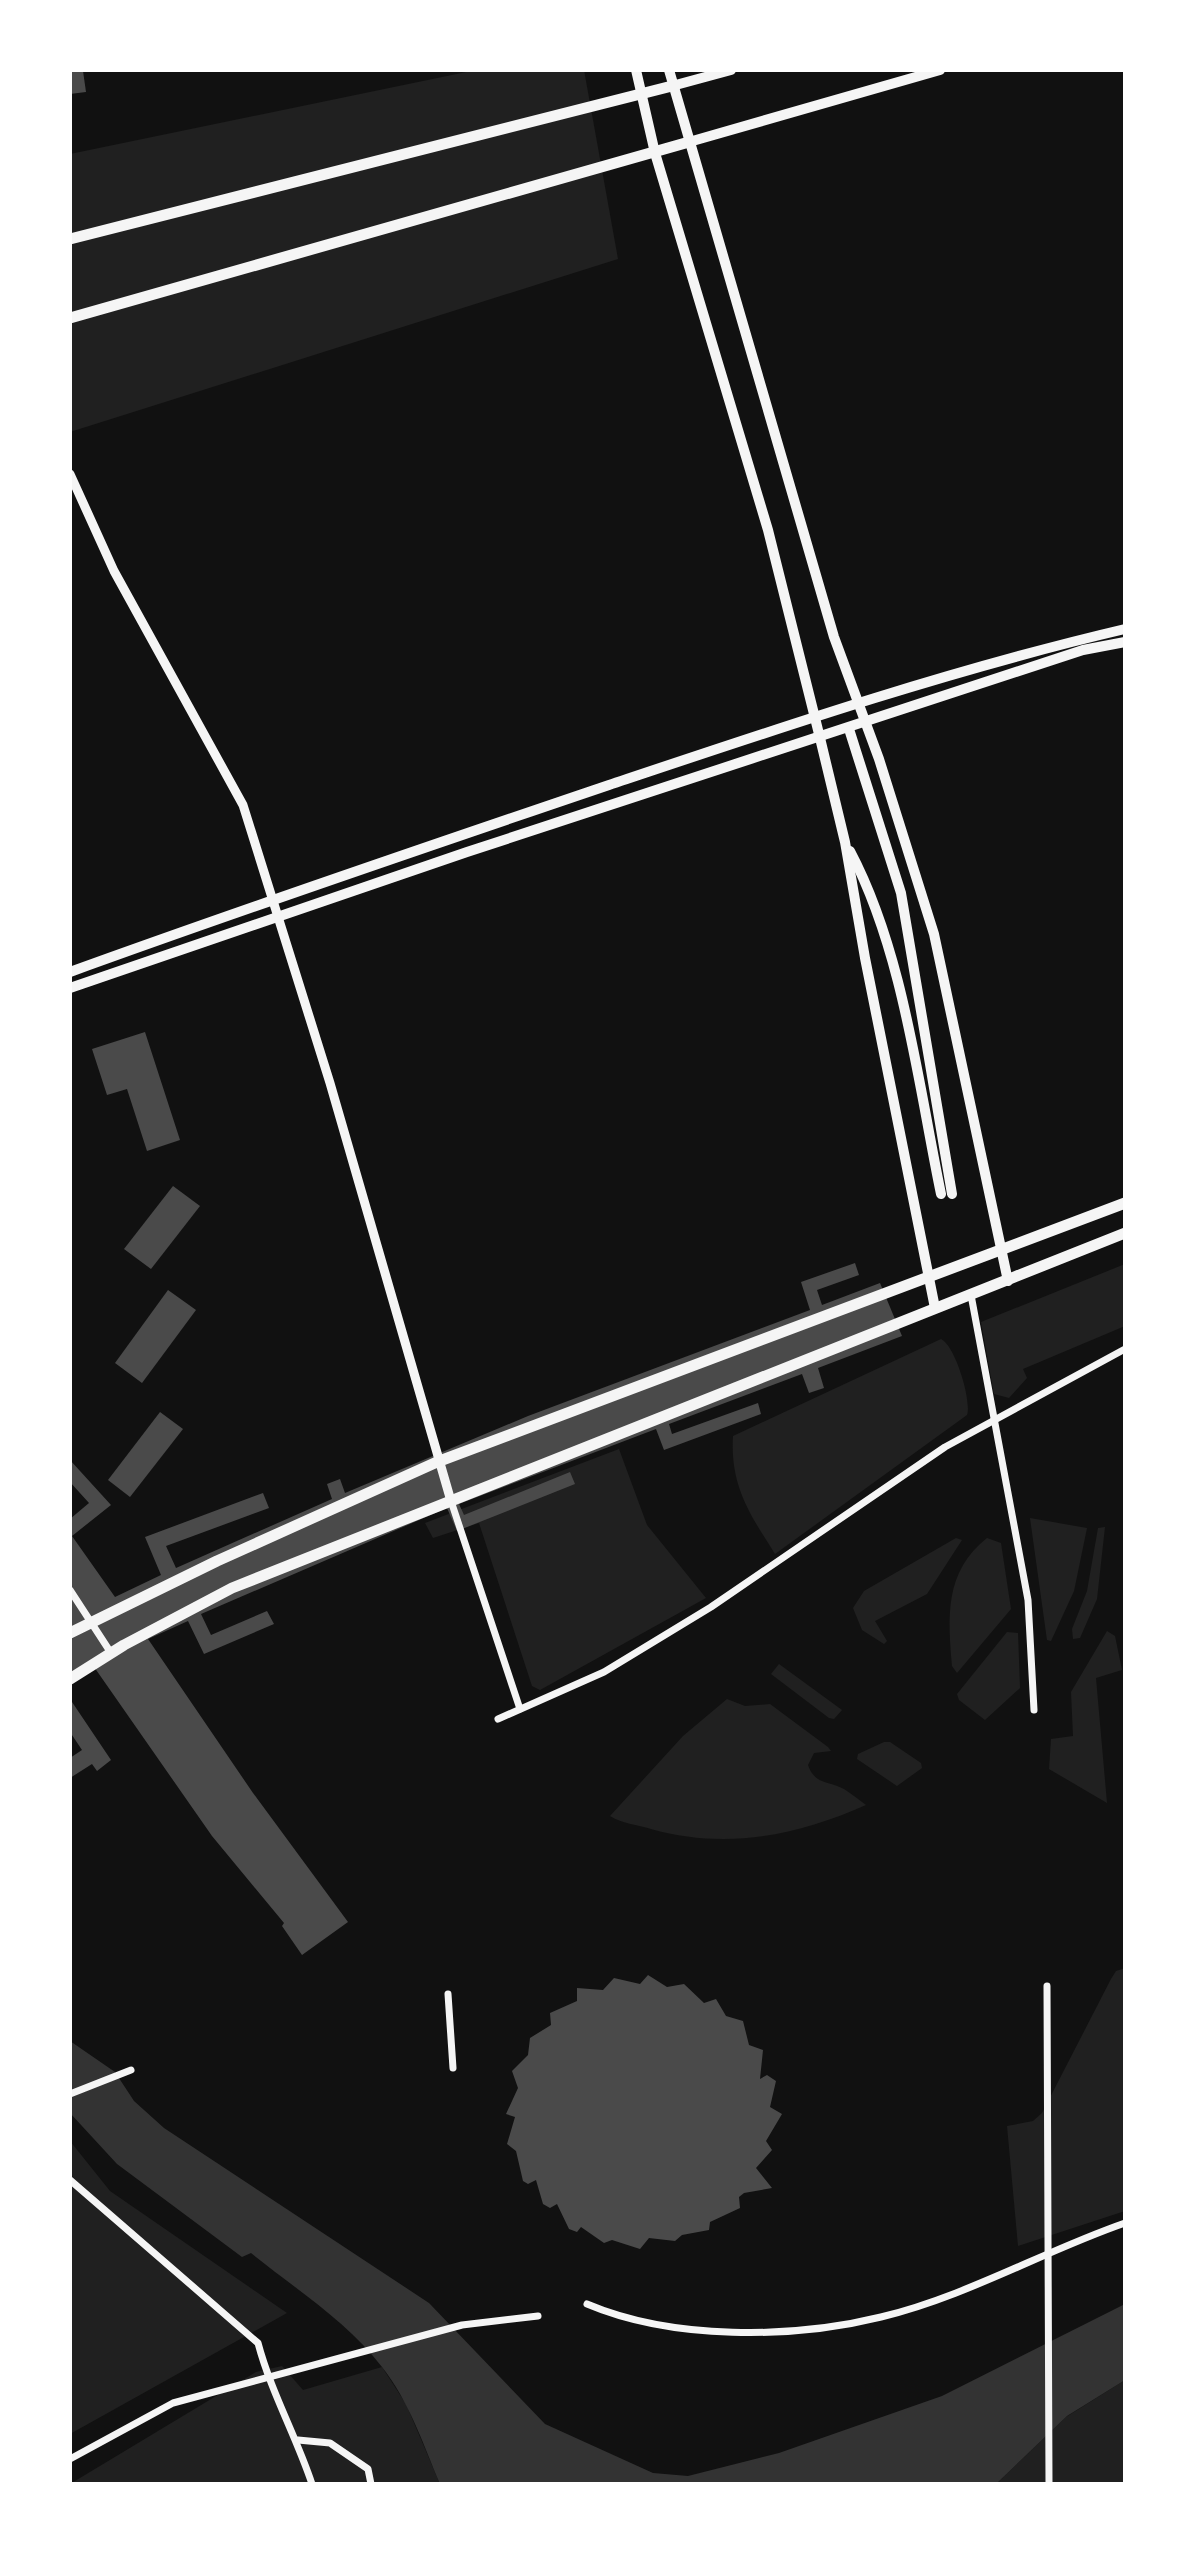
<svg xmlns="http://www.w3.org/2000/svg" width="1195" height="2554" font-family="'Fira Sans Condensed',sans-serif">
<style>
.green{fill:#202020}
.water{fill:#333}
.building{fill:#4a4a4a}
.lines{fill:none;stroke-linecap:round;stroke-linejoin:round}
.minor{stroke:#f5f5f5;stroke-width:7}
.tertiary{stroke:#f5f5f5;stroke-width:9}
.secondary{stroke:#f5f5f5;stroke-width:10}
.primary{stroke:#f5f5f5;stroke-width:11}
</style>
<rect width="100%" height="100%" fill="#111"/>
<!-- green -->
<g class="green">
<polygon points="476,70 584,70 618,259 70,432 70,154"/>
<polygon points="1125,1264 1125,1326 1023,1369 1027,1378 1009,1398 994,1394 981,1322"/>
<path d="M 941,1339 C 955,1345 972,1401 967,1415 L 775,1554 C 749,1513 730,1485 733,1436 Z"/>
<polygon points="619,1449 647,1525 706,1598 540,1690 532,1686 479,1523 433,1538 425,1523"/>
<polygon points="1030,1518 1087,1528 1074,1591 1051,1641 1047,1640"/>
<polygon points="1105,1527 1097,1599 1080,1638 1073,1639 1072,1629 1087,1591 1098,1528"/>
<polygon points="956,1538 962,1540 927,1594 875,1621 887,1641 884,1644 862,1630 853,1608 864,1591"/>
<path d="M 987,1538 L 1001,1543 L 1011,1609 L 957,1673 L 952,1666 C 948,1617 944,1572 987,1538 Z"/>
<polygon points="1107,1631 1115,1636 1122,1670 1096,1678 1107,1803 1049,1769 1051,1739 1073,1736 1071,1692"/>
<polygon points="1007,1632 1018,1633 1020,1688 985,1720 959,1700 957,1694"/>
<polygon points="779,1664 842,1710 834,1719 829,1718 771,1674"/>
<path d="M 727,1699 L 745,1706 L 770,1704 L 828,1747 L 831,1751 L 814,1753 L 808,1765 C 815,1785 829,1781 844,1789 C 852,1794 859,1800 866,1805 C 796,1836 726,1850 651,1829 C 638,1825 621,1823 610,1816 L 683,1736 Z"/>
<polygon points="884,1742 890,1742 921,1763 922,1768 897,1786 857,1759 858,1754"/>
<polygon points="1125,1968 1125,2211 1018,2246 1007,2126 1033,2121 1042,2113 1111,1979 1116,1971"/>
<polygon points="70,2141 110,2191 287,2313 70,2434"/>
<polygon points="282,2366 303,2390 382,2367 406,2404 440,2484 70,2484 256,2372"/>
<polygon points="1125,2380 1125,2484 996,2484 1066,2417"/>
</g>
<!-- water -->
<path class="water" d="M 70,2041 L 115,2072 L 134,2101 L 164,2128 L 429,2303 L 545,2424 L 653,2473 L 688,2476 L 779,2453 L 942,2396 L 1125,2304 L 1125,2380 L 1067,2416 L 996,2484 L 440,2484 C 423,2444 409,2401 382,2367 C 348,2322 294,2288 251,2253 L 242,2257 L 117,2164 L 70,2113 Z"/>
<!-- building -->
<g class="building">
<polygon points="70,71 83,71 86,92 70,94"/>
<polygon points="145,1032 180,1140 147,1151 127,1089 107,1095 92,1049"/>
<polygon points="173,1186 200,1206 151,1269 124,1249"/>
<polygon points="855,1263 859,1275 817,1290 822,1305 880,1283 902,1336 818,1368 824,1388 809,1393 802,1374 669,1424 672,1434 758,1403 761,1414 664,1450 656,1429 459,1504 464,1515 570,1472 575,1484 457,1531 447,1508 201,1614 211,1635 267,1611 274,1624 204,1654 188,1621 148,1639 253,1793 348,1922 302,1955 282,1926 284,1923 212,1836 92,1664 70,1674 70,1519 89,1503 70,1482 70,1460 111,1505 72,1536 115,1597 161,1575 145,1537 263,1493 269,1508 166,1546 176,1568 332,1499 327,1484 340,1479 345,1493 528,1416 810,1310 801,1282"/>
<polygon points="168,1290 196,1310 142,1383 115,1363"/>
<polygon points="160,1412 183,1429 130,1497 108,1480"/>
<polygon points="70,1699 111,1760 97,1771 92,1764 70,1778 70,1758 82,1750 70,1732"/>
<polygon points="648,1975 667,1987 684,1984 704,2003 716,1999 726,2016 743,2021 749,2045 763,2050 760,2079 767,2075 776,2081 770,2107 782,2114 766,2141 772,2150 756,2168 772,2188 744,2193 739,2197 740,2208 710,2222 709,2230 682,2235 675,2241 649,2238 640,2249 612,2240 604,2243 581,2227 577,2232 569,2229 557,2204 550,2208 543,2204 536,2180 528,2184 523,2181 516,2151 507,2144 515,2117 506,2114 518,2088 512,2071 528,2055 530,2038 551,2025 550,2013 577,2001 577,1988 603,1990 614,1978 640,1984"/>
</g>
<g class="lines">
<!-- minor -->
<g class="minor">
<polyline points="971,1295 1028,1600 1034,1710"/>
<polyline points="451,1501 520,1709"/>
<polyline points="70,1590 111,1653"/>
<polyline points="498,1719 604,1672 711,1607 945,1447 1125,1349"/>
<polyline points="1047,1986 1049,2484"/>
<polyline points="448,1994 453,2068"/>
<polyline points="70,2094 131,2070"/>
<path d="M 70,2180 L 258,2343 C 271,2392 296,2436 312,2484"/>
<path d="M 587,2304 C 672,2340 792,2339 881,2317 C 965,2297 1044,2251 1125,2223"/>
<polyline points="298,2440 330,2443 368,2469 371,2484"/>
<polyline points="70,2459 173,2403 462,2325 538,2316"/>
</g>
<!-- tertiary -->
<polyline class="tertiary" points="70,474 114,571 243,805 330,1083 451,1501"/>
<!-- secondary -->
<g class="secondary">
<polyline points="636,70 655,153 768,530 820,738 845,842 865,958 935,1308"/>
<polyline points="669,70 834,637 879,759 934,934 1008,1281"/>
<polyline points="672,86 731,70"/>
<polyline points="689,142 940,70"/>
<polyline points="849,729 901,893 952,1194"/>
<path d="M 850,851 C 903,951 918,1083 941,1194"/>
<path d="M 70,972 C 249,907 429,846 609,785 C 779,728 950,670 1125,629"/>
<polyline points="70,988 467,852 1083,650 1125,642"/>
</g>
<!-- primary -->
<g class="primary">
<polyline points="70,239 672,86"/>
<polyline points="70,318 689,142"/>
<polyline points="70,1633 217,1561 437,1462 1125,1203"/>
<polyline points="70,1679 124,1645 232,1588 1125,1233"/>
</g>
</g>
<!-- border -->
<rect width="1195" height="2554" fill="none" stroke="#ffffff" stroke-width="144"/>
</svg>
